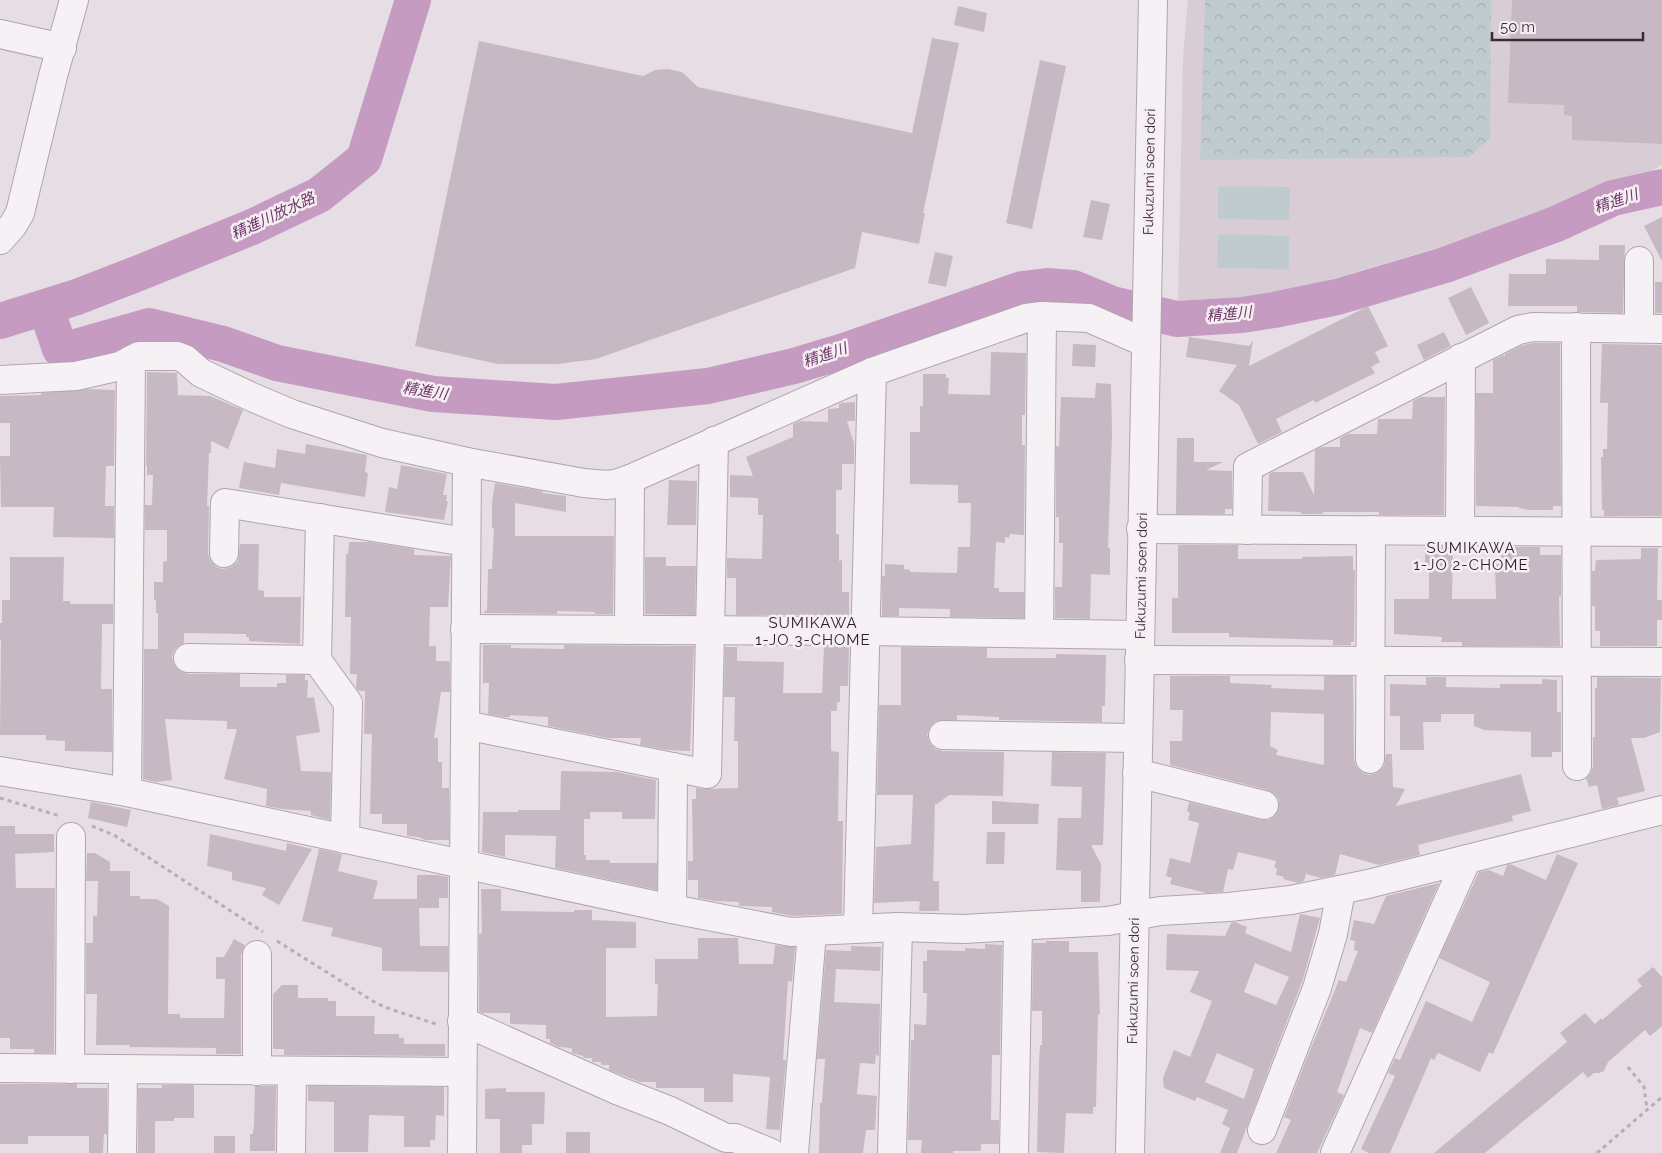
<svg xmlns="http://www.w3.org/2000/svg" width="1662" height="1153" font-family="Raleway,'Noto Sans JP',sans-serif">
<style>
.built{fill:#d9cdd5}
.grass{fill:#c0cbd0}
.forest{fill:url(#forest-crowns)}
.lines{fill:none;stroke-linecap:round;stroke-linejoin:round}
.river{stroke:#c59bc1;stroke-width:36}
.building{fill:#c6b9c3;fill-rule:evenodd}
.minor-casing{stroke:#b1a4ae;stroke-width:30}
.path{stroke:#b7adb4;stroke-width:3;stroke-dasharray:4 4;stroke-linecap:butt}
.minor{stroke:#f6f1f4;stroke-width:28}
.labels{text-anchor:middle;stroke-width:5;stroke-linejoin:round;paint-order:stroke}
.street-label{font-size:14px;fill:#3d2938;stroke:#f5eef3}
.water-label{font-size:15px;font-style:italic;fill:#6e3566;stroke:#f5eef3}
.neighbourhood-label{font-size:15px;letter-spacing:1px;fill:#2e1b29;stroke:#f5eef3}
</style>
<defs>
<pattern id="forest-crowns" width="20" height="18" patternUnits="userSpaceOnUse" patternTransform="scale(1.25)"><rect width="20" height="18" fill="#c0cbd0"/><path d="M2 6a3 3 0 1 1 6 0M12 15a3 3 0 1 1 6 0" fill="none" stroke="#a6aeb3"/></pattern>
</defs>
<rect width="100%" height="100%" fill="#e7dee5"/>
<!-- built -->
<polygon class="built" points="1188,0 1662,0 1662,164 1645,176 1549,215 1312,285 1271,295 1178,301 1183,56"/>
<!-- grass -->
<g class="grass">
<polygon points="1218,186 1290,187 1289,220 1218,219"/>
<polygon points="1218,234 1289,236 1289,269 1217,268"/>
</g>
<!-- forest -->
<polygon class="forest" points="1205,0 1491,0 1490,139 1468,157 1200,160"/>
<g class="lines">
<!-- river -->
<g class="river">
<polyline points="46,308 60,349 65,350 149,326 223,344 277,363 433,394 556,402 708,386 794,366 844,351 1022,289 1047,286 1073,288 1112,304 1177,319 1242,315 1274,310 1337,297 1445,265 1556,224 1613,198 1662,187"/>
<polyline points="0,321 77,297 144,271 252,227 319,195 364,159 413,0"/>
</g>
</g>
<!-- building -->
<g class="building">
<polygon points="1512,0 1662,0 1662,144 1572,140 1572,116 1564,115 1564,105 1508,103"/>
<polygon points="958,6 987,13 984,32 954,25"/>
<polygon points="932,38 959,43 923,213 925,213 919,244 862,232 855,268 596,359 558,364 498,364 415,346 479,41 643,76 655,70 668,69 682,72 698,87 912,133"/>
<polygon points="1040,60 1066,66 1032,229 1006,223"/>
<polygon points="1091,200 1110,204 1102,240 1083,237"/>
<polygon points="1662,217 1662,261 1644,226"/>
<polygon points="1599,245 1625,245 1623,313 1579,312 1577,312 1577,306 1508,306 1509,274 1546,274 1546,259 1599,260"/>
<polygon points="935,252 953,256 946,287 928,283"/>
<rect x="1655" y="282" width="7" height="31"/>
<polygon points="1471,287 1489,323 1466,335 1448,298"/>
<polygon points="1368,306 1388,346 1375,352 1380,362 1371,367 1375,373 1315,403 1314,400 1276,419 1282,432 1258,444 1239,405 1219,391 1237,365 1186,357 1189,337 1249,346 1253,340 1249,366"/>
<polygon points="1444,332 1451,346 1424,360 1417,345"/>
<polygon points="1534,343 1560,343 1561,506 1553,506 1553,510 1530,510 1519,508 1519,507 1476,506 1476,393 1493,393 1493,360 1504,355 1505,357 1505,354 1523,345"/>
<polygon points="1073,344 1096,345 1095,367 1072,366"/>
<polygon points="1602,344 1662,345 1662,516 1604,516 1604,510 1602,510 1601,457 1603,457 1603,449 1607,449 1608,403 1600,403"/>
<polygon points="991,352 1026,353 1025,415 1022,415 1022,445 1025,445 1024,535 1010,534 1009,538 1005,537 1005,543 996,542 994,588 999,588 999,592 1024,592 1024,618 950,617 950,609 899,608 899,616 882,616 882,576 885,576 885,564 904,565 904,569 910,570 910,572 957,573 958,547 970,547 971,503 958,503 958,485 910,484 910,432 920,432 920,406 923,406 923,374 946,374 946,378 949,378 948,394 990,395"/>
<polygon points="147,372 177,373 178,395 210,396 243,410 228,449 211,441 211,453 209,453 207,506 209,506 208,553 210,560 216,567 223,569 231,567 238,561 240,544 259,544 258,590 264,591 264,597 301,597 300,644 249,641 249,637 246,637 246,634 184,633 184,643 180,645 174,650 172,657 174,665 180,671 188,674 240,674 240,687 277,687 277,683 286,683 286,675 305,675 305,680 308,680 307,698 314,697 320,732 296,736 301,771 331,772 330,820 311,815 311,811 282,809 266,806 267,789 224,779 237,729 227,729 227,721 165,719 172,780 156,782 143,779 144,649 158,649 158,613 156,613 156,600 154,600 154,582 163,582 163,562 167,561 167,530 145,530 145,505 152,505 153,475 147,475 147,466 146,466"/>
<polygon points="1096,383 1111,384 1112,435 1108,548 1110,548 1110,575 1091,574 1090,619 1055,618 1055,587 1062,587 1063,543 1059,543 1059,517 1056,517 1056,446 1059,446 1061,397 1095,398"/>
<polygon points="87,389 115,390 114,466 106,466 105,506 114,506 114,538 53,537 54,507 1,507 0,456 10,456 10,423 0,423 0,396 41,395 41,393"/>
<polygon points="1421,397 1445,397 1444,515 1379,515 1379,512 1322,512 1324,514 1301,514 1301,512 1268,511 1269,474 1273,472 1303,472 1314,495 1315,450 1322,447 1340,447 1340,438 1348,434 1377,434 1378,419 1412,419 1413,401"/>
<polygon points="855,402 855,421 847,421 854,443 854,464 842,464 842,490 836,490 836,534 839,534 839,561 842,560 842,592 849,592 849,615 736,615 736,578 727,578 727,558 762,559 763,515 758,515 758,498 730,497 730,475 753,476 746,457 793,437 793,424 800,421 828,422 828,409 839,408 839,404 842,403"/>
<polygon points="1177,438 1194,438 1194,462 1223,462 1206,470 1232,471 1232,509 1225,509 1225,514 1176,514"/>
<polygon points="306,444 367,455 365,472 368,473 365,497 281,483 279,495 239,488 244,462 275,468 277,449 305,454"/>
<polygon points="401,465 447,474 443,495 447,495 446,501 448,501 444,520 385,512 389,487 397,489"/>
<polygon points="669,480 697,481 696,525 667,525"/>
<polygon points="495,483 543,491 542,493 566,496 566,512 515,503 515,536 614,536 613,614 595,614 595,612 557,611 557,614 484,613 484,611 487,611 488,569 492,569 494,528 492,528 492,502"/>
<polygon points="349,542 369,542 414,549 414,555 451,556 448,607 430,607 429,646 436,646 436,661 449,661 450,664 450,692 441,692 434,738 438,738 438,762 442,762 442,788 449,788 449,840 426,840 418,837 407,836 407,824 382,824 382,814 370,814 372,734 364,734 365,691 359,691 356,688 357,674 350,674 351,617 345,617 346,554 348,554"/>
<polygon points="1178,545 1238,545 1238,559 1302,559 1302,557 1353,556 1353,570 1355,570 1354,642 1351,642 1351,645 1333,645 1333,640 1229,637 1229,633 1172,633 1172,598 1178,598"/>
<polygon points="1425,546 1453,546 1452,599 1496,599 1495,564 1501,564 1501,547 1540,547 1540,555 1561,555 1561,596 1559,596 1560,646 1462,646 1462,642 1441,642 1442,637 1394,634 1394,599 1429,599 1429,566 1425,566"/>
<polygon points="1641,548 1658,548 1657,600 1662,600 1662,620 1657,620 1657,646 1600,646 1600,631 1595,631 1595,606 1592,606 1592,571 1595,571 1596,560 1641,559"/>
<polygon points="10,557 64,557 63,601 70,601 70,604 113,604 113,624 102,624 101,689 112,689 112,752 65,751 65,741 46,740 46,735 0,735 1,640 0,640 0,623 2,623 2,600 10,600"/>
<polygon points="645,557 666,557 666,566 696,566 695,615 645,614"/>
<polygon points="483,645 511,645 511,648 564,649 564,645 694,646 690,751 667,750 640,745 641,738 608,738 548,726 548,717 510,715 510,717 504,717 488,714 489,683 483,683"/>
<polygon points="824,646 849,647 848,686 840,686 840,702 837,702 837,711 831,711 831,751 839,752 838,821 843,821 842,914 792,916 772,912 772,907 741,906 739,906 739,902 715,901 698,898 698,880 688,880 688,861 693,861 692,799 696,799 696,788 704,789 738,788 738,741 734,741 735,697 724,697 725,647 737,647 737,661 784,662 783,693 822,693"/>
<polygon points="901,647 987,648 987,658 1056,658 1056,654 1106,655 1105,706 1102,706 1102,722 999,720 999,717 957,715 957,720 936,721 930,727 927,735 930,743 935,749 943,751 1004,752 1003,796 949,795 937,804 935,804 933,881 939,881 939,911 919,911 920,902 917,901 874,903 876,847 911,844 913,795 877,795 879,705 901,705"/>
<path d="M 1170,676 L 1230,676 L 1230,683 L 1272,685 L 1271,688 L 1324,690 L 1324,676 L 1353,676 L 1354,759 L 1356,766 L 1363,773 L 1369,775 L 1377,773 L 1384,766 L 1386,754 L 1392,754 L 1393,787 L 1405,789 L 1396,806 L 1521,774 L 1531,811 L 1512,816 L 1513,821 L 1418,845 L 1420,855 L 1379,865 L 1340,854 L 1335,875 L 1321,878 L 1306,874 L 1304,881 L 1298,883 L 1283,879 L 1284,877 L 1276,875 L 1277,868 L 1274,868 L 1276,861 L 1238,852 L 1233,870 L 1228,869 L 1223,892 L 1207,893 L 1170,884 L 1172,878 L 1166,876 L 1170,858 L 1190,863 L 1199,823 L 1188,820 L 1190,812 L 1187,812 L 1189,802 L 1261,820 L 1269,820 L 1275,816 L 1279,808 L 1279,800 L 1275,794 L 1268,790 L 1170,765 L 1170,741 L 1182,741 L 1183,710 L 1170,710 ZM 1271,712 L 1324,714 L 1324,765 L 1276,755 L 1278,750 L 1270,746 Z"/>
<polygon points="1426,677 1446,677 1446,687 1500,688 1500,684 1542,684 1542,679 1557,680 1557,712 1561,712 1561,752 1552,752 1552,757 1531,757 1531,732 1484,730 1474,726 1474,714 1441,714 1441,722 1423,722 1424,750 1400,750 1400,716 1390,716 1390,684 1426,685"/>
<polygon points="1597,677 1661,678 1660,732 1644,738 1631,738 1645,791 1617,798 1619,805 1602,809 1597,785 1589,787 1586,778 1591,773 1593,766 1593,737 1595,737 1595,688 1597,688"/>
<polygon points="1052,752 1106,753 1103,845 1091,845 1101,864 1100,902 1081,902 1081,871 1056,870 1058,818 1081,818 1082,787 1051,786"/>
<polygon points="561,771 617,772 656,780 655,819 622,819 622,812 590,812 590,819 584,819 584,855 586,855 586,860 610,860 610,863 657,863 657,890 555,868 556,836 505,835 505,857 482,852 483,812 518,812 518,810 560,810"/>
<polygon points="992,801 1039,804 1038,824 992,824"/>
<polygon points="91,802 131,810 127,827 88,818"/>
<polygon points="0,826 15,826 15,834 54,834 54,852 15,854 16,888 55,888 54,1053 34,1053 34,1049 10,1049 10,1038 0,1038"/>
<polygon points="987,832 1005,832 1004,864 986,864"/>
<polygon points="210,834 286,851 287,843 312,849 279,905 262,895 266,888 232,880 232,872 207,866"/>
<polygon points="319,849 342,854 338,871 378,881 373,899 417,899 417,875 438,875 448,877 448,898 439,898 439,908 419,908 420,946 448,946 448,972 382,971 382,948 331,936 333,928 302,921"/>
<polygon points="87,853 95,853 110,862 110,871 130,871 130,896 140,896 140,899 157,899 169,906 168,1014 180,1014 180,1018 224,1018 225,979 216,979 216,957 224,957 234,939 245,945 241,955 241,1054 216,1054 216,1048 129,1047 130,1045 96,1045 97,994 86,994 86,943 93,943 93,916 97,916 98,881 86,881"/>
<polygon points="1557,854 1578,863 1493,1054 1489,1052 1480,1072 1438,1053 1434,1060 1431,1058 1390,1153 1369,1153 1361,1149 1395,1076 1388,1073 1395,1058 1400,1060 1426,1001 1472,1022 1490,982 1439,958 1479,872 1489,870 1503,876 1507,865 1510,864 1546,880"/>
<polygon points="1439,883 1372,1033 1360,1028 1337,1092 1344,1095 1317,1153 1276,1153 1291,1120 1284,1117 1304,1065 1339,980 1346,982 1358,951 1354,950 1355,941 1350,940 1354,920 1374,924 1386,896"/>
<polygon points="481,889 501,889 501,911 574,912 574,910 592,910 592,920 636,922 636,948 606,948 606,1017 657,1016 658,984 655,984 655,959 698,959 698,938 738,938 739,964 773,964 775,945 795,947 792,982 788,981 783,1060 786,1060 780,1130 766,1129 770,1077 733,1074 733,1102 704,1102 704,1088 656,1088 656,1082 640,1082 609,1070 609,1065 601,1065 601,1062 592,1062 592,1058 584,1058 583,1056 572,1053 572,1048 559,1047 550,1043 550,1039 546,1039 546,1025 510,1024 510,1013 482,1013 479,1011 479,934 482,933"/>
<path d="M 1300,914 L 1320,918 L 1303,979 L 1237,1153 L 1220,1153 L 1230,1128 L 1222,1124 L 1228,1110 L 1197,1097 L 1195,1101 L 1164,1088 L 1163,1078 L 1174,1050 L 1190,1057 L 1212,1001 L 1190,992 L 1199,971 L 1166,970 L 1167,934 L 1225,936 L 1231,923 L 1235,922 L 1247,927 L 1245,933 L 1291,952 ZM 1255,963 L 1289,977 L 1276,1005 L 1244,992 ZM 1217,1053 L 1254,1069 L 1244,1099 L 1205,1082 Z"/>
<polygon points="1046,941 1069,941 1069,952 1098,952 1100,1015 1098,1014 1096,1107 1093,1107 1093,1114 1066,1113 1064,1153 1037,1152 1039,1061 1040,1045 1042,1045 1042,1011 1032,1011 1033,943 1046,943"/>
<polygon points="985,944 1002,945 1000,1055 992,1055 991,1120 999,1120 999,1144 981,1144 981,1151 953,1151 953,1153 921,1153 922,1140 908,1140 911,1040 914,1040 914,1024 926,1025 927,993 923,993 923,961 927,961 927,950 965,951 965,948 985,949"/>
<polygon points="851,946 881,947 880,971 836,969 834,1002 880,1004 879,1056 876,1055 875,1064 860,1063 857,1094 877,1096 875,1130 866,1130 863,1153 819,1153 820,1103 822,1103 825,1059 817,1059 826,950 851,951"/>
<polygon points="1653,967 1662,977 1662,1026 1650,1036 1645,1030 1608,1062 1604,1071 1599,1073 1594,1073 1588,1078 1583,1072 1485,1153 1434,1153 1567,1042 1560,1033 1585,1013 1595,1024 1601,1018 1602,1020 1642,986 1637,980"/>
<polygon points="282,985 298,985 298,998 328,998 328,1001 336,1001 336,1016 375,1016 374,1034 399,1034 399,1038 404,1038 404,1044 445,1044 445,1056 284,1055 284,1049 273,1049 273,994"/>
<polygon points="0,1084 77,1084 77,1088 107,1088 107,1134 104,1134 103,1153 89,1153 89,1136 28,1136 28,1144 0,1144"/>
<polygon points="162,1085 194,1085 194,1118 174,1118 174,1121 155,1121 155,1153 138,1153 138,1088 162,1088"/>
<polygon points="255,1086 276,1086 275,1151 250,1151 250,1134 253,1134 254,1122"/>
<polygon points="308,1086 444,1087 444,1116 436,1115 435,1140 430,1140 430,1147 404,1147 404,1116 369,1115 368,1152 334,1152 334,1102 308,1101"/>
<polygon points="506,1088 506,1092 545,1092 544,1124 532,1124 532,1145 522,1145 522,1153 500,1153 500,1119 485,1119 485,1089"/>
<rect x="566" y="1132" width="24" height="21"/>
<rect x="214" y="1136" width="21" height="17"/>
</g>
<g class="lines">
<defs>
<g id="minor">
<polyline points="0,34 62,48"/>
<polyline points="0,240 13,225 20,213 53,76 74,0"/>
<polyline points="1576,327 1577,766"/>
<polyline points="1639,328 1639,261"/>
<polyline points="0,380 76,376 120,366 139,356 177,356 185,359 201,373 254,398 292,414 382,443 467,462 584,483 606,485 616,484 630,479 872,372 1026,318 1042,316 1089,318 1146,343"/>
<polyline points="320,518 317,660 348,703 345,839"/>
<polyline points="1141,529 1662,532"/>
<polyline points="1247,530 1248,467 1518,330 1533,327 1662,329"/>
<polyline points="1460,531 1461,358"/>
<polyline points="224,553 225,503 466,542"/>
<polyline points="465,629 865,631 1139,635"/>
<polyline points="629,630 630,479"/>
<polyline points="1039,633 1042,316"/>
<polyline points="188,658 317,660"/>
<polyline points="1139,660 1662,662"/>
<polyline points="465,725 707,774 714,441"/>
<polyline points="943,735 1137,738"/>
<polyline points="1370,759 1371,530"/>
<polyline points="0,771 127,792 672,909 791,932 898,927 963,929 1108,921 1160,911 1229,907 1291,900 1368,884 1662,810"/>
<polyline points="1137,773 1264,805"/>
<polyline points="127,792 131,360"/>
<polyline points="672,909 673,767"/>
<polyline points="858,928 872,372"/>
<polyline points="462,1021 619,1091 668,1110 726,1138 735,1138 771,1153"/>
<polyline points="0,1068 462,1072"/>
<polyline points="70,1069 71,837"/>
<polyline points="257,1071 257,955"/>
<polyline points="1262,1130 1317,988 1333,934 1341,890"/>
<polyline points="122,1153 123,1070"/>
<polyline points="291,1153 292,1071"/>
<polyline points="462,1153 467,462"/>
<polyline points="794,1153 812,932"/>
<polyline points="892,1153 898,927"/>
<polyline points="1014,1153 1018,927"/>
<polyline points="1130,1153 1153,0"/>
<polyline points="1335,1153 1467,859"/>
</g>
</defs>
<!-- minor casing -->
<use href="#minor" class="minor-casing"/>
<!-- path -->
<g class="path">
<polyline points="0,798 60,816"/>
<polyline points="92,826 114,835 263,932"/>
<polyline points="277,941 376,1003 390,1009 439,1025"/>
<polyline points="1628,1067 1644,1087 1647,1109"/>
<polyline points="1597,1153 1662,1097"/>
</g>
<!-- minor -->
<use href="#minor" class="minor"/>
</g>
<g class="labels">
<!-- street labels -->
<g class="street-label">
<text transform="translate(1149 172) rotate(-89)" y="5">Fukuzumi soen dori</text>
<text transform="translate(1141 576) rotate(-89)" y="5">Fukuzumi soen dori</text>
<text transform="translate(1133 981) rotate(-89)" y="5">Fukuzumi soen dori</text>
</g>
<!-- water labels -->
<g class="water-label">
<text transform="translate(1616 201) rotate(-19)" y="5">精進川</text>
<text transform="translate(273 216) rotate(-25)" y="5">精進川放水路</text>
<text transform="translate(1229 314) rotate(-5)" y="5">精進川</text>
<text transform="translate(825 355) rotate(-19)" y="5">精進川</text>
<text transform="translate(425 391) rotate(9)" y="5">精進川</text>
</g>
<!-- neighbourhood labels -->
<g class="neighbourhood-label">
<text x="1471" y="553">SUMIKAWA<tspan x="1471" dy="17">1-JO 2-CHOME</tspan></text>
<text x="813" y="628">SUMIKAWA<tspan x="813" dy="17">1-JO 3-CHOME</tspan></text>
</g>
</g>
<!-- scale -->
<path d="M1492 32v8h151v-8" fill="none" stroke="#3d2938" stroke-width="2.5"/>
<text x="1500" y="32" font-size="15" fill="#3d2938" stroke="#f5eef3" stroke-width="4" paint-order="stroke">50 m</text>
</svg>
